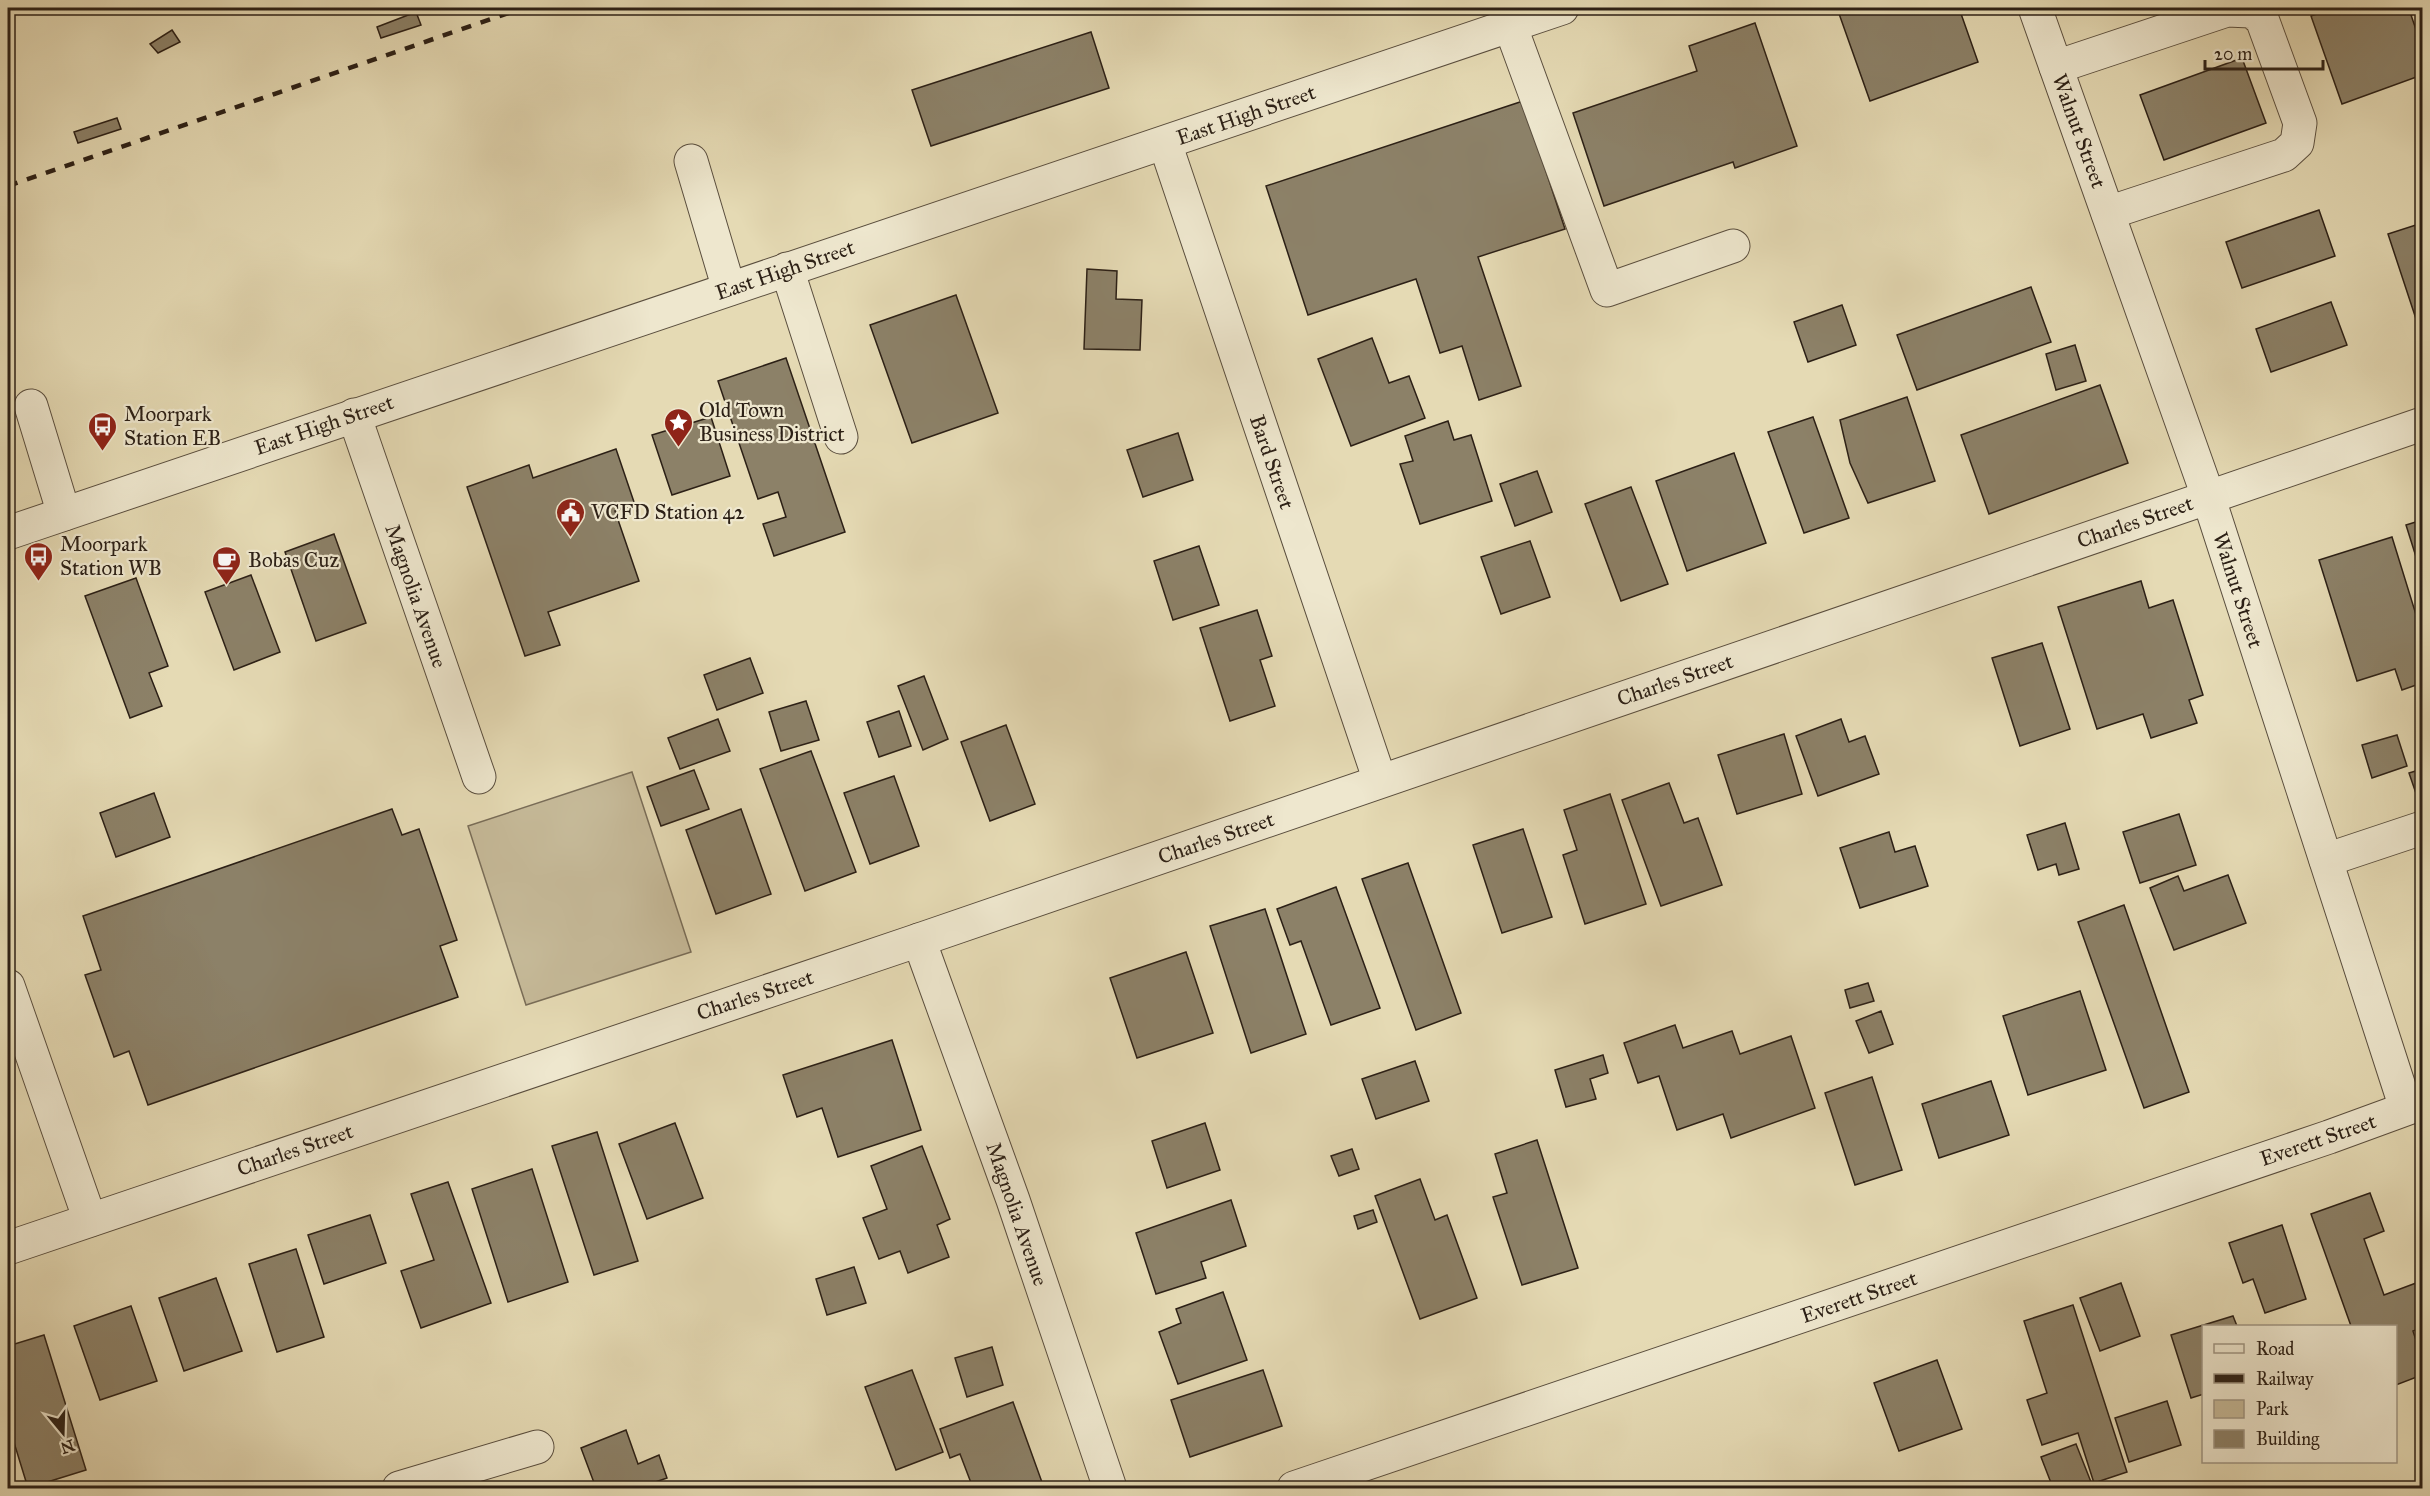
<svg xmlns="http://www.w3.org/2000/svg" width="2430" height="1496" font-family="'IM FELL Great Primer',serif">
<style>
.green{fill:#c6ba99;stroke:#796d58;stroke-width:1.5}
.building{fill:#8c8168;stroke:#2c2016;stroke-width:1.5}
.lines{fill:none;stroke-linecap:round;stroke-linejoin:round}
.minor-casing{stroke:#5a4e3e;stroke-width:35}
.minor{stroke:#eee7ce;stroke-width:33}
.rail{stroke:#2c2016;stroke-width:4.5;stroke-dasharray:10 10;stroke-linecap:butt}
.labels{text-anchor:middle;stroke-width:4.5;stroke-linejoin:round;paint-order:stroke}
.street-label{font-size:21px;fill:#2c2016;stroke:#eee7ce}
.poi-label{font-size:21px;fill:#2c2016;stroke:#eee7ce;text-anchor:start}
</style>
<rect width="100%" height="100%" fill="#e5dab4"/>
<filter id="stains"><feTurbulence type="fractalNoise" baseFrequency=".00333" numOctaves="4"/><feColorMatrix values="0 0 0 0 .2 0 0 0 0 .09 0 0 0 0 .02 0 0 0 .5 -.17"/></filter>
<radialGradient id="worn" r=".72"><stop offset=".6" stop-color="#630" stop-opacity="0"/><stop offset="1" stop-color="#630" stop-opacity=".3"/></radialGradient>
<!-- green -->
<polygon class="green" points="632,772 691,952 526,1005 468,826"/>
<!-- building -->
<g class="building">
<polygon points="1837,8 1959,8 1978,62 1870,101"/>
<polygon points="2334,8 2422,8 2422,11 2411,15 2422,47 2422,75 2342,104 2311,16"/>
<polygon points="416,12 421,25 381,38 377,27"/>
<polygon points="1755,23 1797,146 1735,168 1733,162 1604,206 1573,113 1697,71 1689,46"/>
<polygon points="172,30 180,42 158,53 150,44"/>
<polygon points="1091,32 1109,88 931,146 912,90"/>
<polygon points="2242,58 2266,123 2164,160 2140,95"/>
<polygon points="1523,101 1565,229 1478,257 1521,386 1479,400 1462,346 1440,353 1416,279 1308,315 1266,186"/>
<polygon points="117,118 121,129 78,143 74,132"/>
<polygon points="2319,210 2335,256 2242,288 2226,242"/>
<polygon points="2422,223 2422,333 2421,334 2388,234"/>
<polygon points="1087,269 1117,271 1116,299 1142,300 1140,350 1084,349"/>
<polygon points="2031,287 2051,342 1917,390 1897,335"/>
<polygon points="956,295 998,413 912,443 870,325"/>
<polygon points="2331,302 2347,345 2271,372 2256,329"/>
<polygon points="1842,305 1856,345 1808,362 1794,322"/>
<polygon points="1372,338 1389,383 1409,376 1425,418 1351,446 1318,359"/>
<polygon points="2075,345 2086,381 2056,390 2046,354"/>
<polygon points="786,358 845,532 774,556 763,524 786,517 778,492 758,499 718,381"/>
<polygon points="2100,385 2128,463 1989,514 1961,435"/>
<polygon points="1907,397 1935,481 1868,503 1850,463 1840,420"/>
<polygon points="711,417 730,476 672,495 652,435"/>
<polygon points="1813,417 1849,518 1804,533 1768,432"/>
<polygon points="1448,421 1454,440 1471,435 1492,501 1420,524 1400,464 1413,461 1405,436"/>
<polygon points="1178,433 1193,480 1143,497 1127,450"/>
<polygon points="616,449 635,505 615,511 639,581 548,612 560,645 525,656 467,487 529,465 533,478"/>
<polygon points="1734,453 1766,543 1687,571 1656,481"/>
<polygon points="1537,471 1552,512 1515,526 1500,484"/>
<polygon points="1631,487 1668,584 1621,601 1585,504"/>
<polygon points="2422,520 2422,558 2417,560 2406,525"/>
<polygon points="334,534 366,623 316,641 285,552"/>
<polygon points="2392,537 2422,634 2422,683 2402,690 2395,669 2357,681 2319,560"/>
<polygon points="1530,541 1550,597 1501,614 1481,557"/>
<polygon points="1199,546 1219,605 1173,620 1154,561"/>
<polygon points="251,575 280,652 234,670 205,592"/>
<polygon points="136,578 168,666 149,673 162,706 130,718 85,596"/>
<polygon points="2141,581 2149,608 2173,600 2203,695 2189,700 2197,723 2151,738 2143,714 2097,729 2058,607"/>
<polygon points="1257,610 1272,656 1260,660 1275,706 1230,721 1200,628"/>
<polygon points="2042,643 2070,729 2020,746 1992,658"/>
<polygon points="750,658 763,693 717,710 704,675"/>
<polygon points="924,676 948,739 923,750 898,686"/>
<polygon points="806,701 819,740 781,751 769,712"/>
<polygon points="899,711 911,746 879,757 867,722"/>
<polygon points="718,719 730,751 680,769 668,738"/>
<polygon points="1841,719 1849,742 1865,736 1879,774 1818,796 1796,736"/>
<polygon points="1006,725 1035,804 990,821 961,742"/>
<polygon points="1784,734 1802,794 1737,814 1718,755"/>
<polygon points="2397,735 2407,766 2372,778 2362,745"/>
<polygon points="811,751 856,872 805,891 760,769"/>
<polygon points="2422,769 2422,808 2421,808 2409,773"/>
<polygon points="694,770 709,809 661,826 647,787"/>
<polygon points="894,776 919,846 870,864 844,793"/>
<polygon points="1669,783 1684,823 1698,818 1722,885 1661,906 1622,800"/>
<polygon points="154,793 170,837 116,857 100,813"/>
<polygon points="1610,794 1646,904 1585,924 1563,855 1577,850 1564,810"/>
<polygon points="392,809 402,835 419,829 457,940 440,946 458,997 148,1105 129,1051 114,1057 85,975 101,970 83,916"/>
<polygon points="741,809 771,894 716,914 686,830"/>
<polygon points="2179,814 2196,865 2140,883 2123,832"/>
<polygon points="2065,823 2079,869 2059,875 2056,864 2038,870 2027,835"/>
<polygon points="1523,829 1552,917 1502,933 1473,845"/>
<polygon points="1889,832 1895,852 1915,846 1928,886 1860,908 1840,848"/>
<polygon points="1408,863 1461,1013 1416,1030 1362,879"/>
<polygon points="2228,875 2246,923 2174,950 2150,888 2178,876 2184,891"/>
<polygon points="1336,887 1380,1008 1331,1025 1301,941 1290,945 1277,909"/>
<polygon points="2124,905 2189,1092 2144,1108 2078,922"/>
<polygon points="1265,909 1306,1034 1251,1053 1210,926"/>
<polygon points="1186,952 1213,1033 1137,1058 1110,978"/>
<polygon points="1868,983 1874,1001 1850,1008 1845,990"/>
<polygon points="2080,991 2106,1070 2028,1095 2003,1016"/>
<polygon points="1881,1011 1893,1044 1869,1053 1856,1021"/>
<polygon points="1675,1025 1683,1048 1732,1031 1740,1054 1791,1036 1815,1108 1731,1138 1723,1114 1677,1130 1659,1076 1638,1083 1624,1043"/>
<polygon points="892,1040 921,1130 838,1157 822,1108 797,1117 783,1075"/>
<polygon points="1603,1055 1608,1073 1590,1079 1596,1099 1566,1107 1555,1070"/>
<polygon points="1415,1061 1429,1101 1376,1119 1362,1079"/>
<polygon points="1872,1077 1902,1170 1855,1185 1825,1093"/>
<polygon points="1991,1081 2009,1135 1939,1158 1922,1104"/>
<polygon points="675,1123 703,1198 647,1219 619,1144"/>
<polygon points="1205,1123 1220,1170 1167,1188 1152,1141"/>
<polygon points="597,1132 638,1261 594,1275 552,1146"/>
<polygon points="1537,1140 1578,1268 1522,1285 1493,1197 1507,1193 1495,1154"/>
<polygon points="922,1146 950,1219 937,1225 949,1257 908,1273 900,1251 879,1259 863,1218 887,1209 871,1166"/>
<polygon points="1352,1149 1359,1169 1339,1176 1331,1156"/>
<polygon points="532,1169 568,1282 508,1302 472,1189"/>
<polygon points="1420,1179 1435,1220 1447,1215 1477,1298 1420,1319 1375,1196"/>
<polygon points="448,1182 491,1303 421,1328 401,1271 434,1260 411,1194"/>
<polygon points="2370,1193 2384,1231 2364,1239 2384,1295 2416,1283 2422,1302 2422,1328 2413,1331 2422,1359 2422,1375 2396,1385 2396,1326 2351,1326 2311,1214"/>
<polygon points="1231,1200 1246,1246 1201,1262 1206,1278 1156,1294 1136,1233"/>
<polygon points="1373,1210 1377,1222 1358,1229 1354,1216"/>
<polygon points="370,1215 386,1263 324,1284 308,1235"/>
<polygon points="2282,1225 2306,1299 2265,1313 2253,1279 2243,1283 2229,1243"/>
<polygon points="296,1249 324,1337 277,1352 249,1264"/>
<polygon points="854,1267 866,1303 827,1315 816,1279"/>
<polygon points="216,1278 242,1351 184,1371 159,1298"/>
<polygon points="2121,1283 2140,1336 2100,1351 2080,1298"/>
<polygon points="1223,1292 1247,1360 1178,1384 1159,1332 1181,1323 1176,1309"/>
<polygon points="2073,1305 2127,1472 2094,1483 2078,1433 2042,1445 2027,1400 2047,1393 2024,1321"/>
<polygon points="131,1306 157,1381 100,1400 74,1326"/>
<polygon points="2233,1316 2237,1326 2204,1326 2204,1394 2191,1398 2171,1335"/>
<polygon points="44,1335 86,1470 28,1488 8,1423 8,1346"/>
<polygon points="992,1347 1003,1385 967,1397 955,1358"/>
<polygon points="1937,1360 1962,1429 1899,1451 1874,1383"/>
<polygon points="912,1370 943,1452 896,1470 865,1387"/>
<polygon points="1263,1370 1282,1426 1190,1457 1171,1400"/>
<polygon points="2167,1401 2181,1445 2129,1462 2115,1418"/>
<polygon points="1013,1402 1043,1485 1034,1488 973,1488 960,1454 950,1458 940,1429"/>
<polygon points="626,1430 638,1464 659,1455 667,1478 638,1488 596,1488 581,1448"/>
<polygon points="2076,1444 2091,1482 2073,1488 2053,1488 2041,1457"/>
</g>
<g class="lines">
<defs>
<g id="minor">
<polyline points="2035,8 2208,496 2406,1108"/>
<polyline points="1510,25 1607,290 1733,246"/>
<polyline points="2056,67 2227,10 2251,11 2262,19 2300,123 2297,143 2284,155 2108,213"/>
<polyline points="1165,143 1380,781"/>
<polyline points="691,161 729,289"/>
<polyline points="787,269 841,437"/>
<polyline points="31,406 64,514"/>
<polyline points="354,415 479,777"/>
<polyline points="8,533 1562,8"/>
<polyline points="2326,860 2422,828"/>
<polyline points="919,940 1013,1200 1110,1488"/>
<polyline points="8,986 90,1220"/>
<polyline points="8,1248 919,940 2422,424"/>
<polyline points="399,1488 537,1447"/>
<polyline points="1294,1488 2329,1137 2422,1103"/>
</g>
</defs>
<!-- minor casing -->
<use href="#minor" class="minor-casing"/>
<!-- minor -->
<use href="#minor" class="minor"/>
<!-- rail -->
<polyline class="rail" points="8,186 523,8"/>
</g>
<!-- icons -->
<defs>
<symbol id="sight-pin" viewBox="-11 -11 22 30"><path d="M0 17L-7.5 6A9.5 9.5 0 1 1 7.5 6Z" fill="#8f2418" stroke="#eee7ce"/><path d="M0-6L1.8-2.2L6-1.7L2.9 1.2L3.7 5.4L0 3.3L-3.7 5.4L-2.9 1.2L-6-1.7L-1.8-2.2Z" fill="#fff"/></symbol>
<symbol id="bus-pin" viewBox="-11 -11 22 30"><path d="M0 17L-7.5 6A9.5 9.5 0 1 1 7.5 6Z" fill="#8f2418" stroke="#eee7ce"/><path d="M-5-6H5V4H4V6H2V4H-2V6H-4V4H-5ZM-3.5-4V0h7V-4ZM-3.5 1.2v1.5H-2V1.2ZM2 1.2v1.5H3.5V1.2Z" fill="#fff"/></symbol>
<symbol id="civic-pin" viewBox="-11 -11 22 30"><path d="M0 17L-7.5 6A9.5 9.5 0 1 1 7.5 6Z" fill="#8f2418" stroke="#eee7ce"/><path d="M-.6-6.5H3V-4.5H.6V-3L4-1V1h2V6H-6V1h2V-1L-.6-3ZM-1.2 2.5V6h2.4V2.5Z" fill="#fff"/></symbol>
<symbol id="cafe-pin" viewBox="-11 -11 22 30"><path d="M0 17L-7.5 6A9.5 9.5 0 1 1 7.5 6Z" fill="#8f2418" stroke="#eee7ce"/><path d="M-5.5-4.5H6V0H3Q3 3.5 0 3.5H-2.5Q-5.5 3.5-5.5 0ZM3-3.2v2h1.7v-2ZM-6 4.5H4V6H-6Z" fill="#fff"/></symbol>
</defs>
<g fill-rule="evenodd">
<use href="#sight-pin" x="662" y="406" width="33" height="45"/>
<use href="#bus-pin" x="86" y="410" width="33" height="45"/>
<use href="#civic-pin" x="554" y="496" width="33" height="45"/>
<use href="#bus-pin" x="22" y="540" width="33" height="45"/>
<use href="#cafe-pin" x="210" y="544" width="33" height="45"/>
</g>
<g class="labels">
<!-- street labels -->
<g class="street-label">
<text transform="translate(1246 115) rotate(-19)" y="7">East High Street</text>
<text transform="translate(2079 131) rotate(70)" y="7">Walnut Street</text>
<text transform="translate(785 270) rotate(-19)" y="7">East High Street</text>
<text transform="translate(324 425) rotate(-19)" y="7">East High Street</text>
<text transform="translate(1272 462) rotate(71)" y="7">Bard Street</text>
<text transform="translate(2135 522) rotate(-19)" y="7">Charles Street</text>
<text transform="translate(2238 590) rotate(72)" y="7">Walnut Street</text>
<text transform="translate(416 596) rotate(71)" y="7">Magnolia Avenue</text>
<text transform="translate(1675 680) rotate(-19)" y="7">Charles Street</text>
<text transform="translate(1216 838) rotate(-19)" y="7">Charles Street</text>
<text transform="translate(755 995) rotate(-18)" y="7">Charles Street</text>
<text transform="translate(2318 1140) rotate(-19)" y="7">Everett Street</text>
<text transform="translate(295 1150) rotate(-19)" y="7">Charles Street</text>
<text transform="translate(1017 1214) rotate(71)" y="7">Magnolia Avenue</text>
<text transform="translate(1859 1297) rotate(-19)" y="7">Everett Street</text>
</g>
<!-- poi labels -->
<g class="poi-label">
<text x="699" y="417">Old Town<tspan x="699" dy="24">Business District</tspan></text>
<text x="124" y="421">Moorpark<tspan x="124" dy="24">Station EB</tspan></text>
<text x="591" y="519">VCFD Station 42</text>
<text x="60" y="551">Moorpark<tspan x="60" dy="24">Station WB</tspan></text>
<text x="248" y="567">Bobas Cuz</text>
</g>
</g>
<!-- margin -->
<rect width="2430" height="1496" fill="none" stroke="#e5dab4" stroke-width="30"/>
<rect x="9" y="9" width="2412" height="1478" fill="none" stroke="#2c2016" stroke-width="3"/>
<rect x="15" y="15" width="2400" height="1466" fill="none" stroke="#2c2016" stroke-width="1.5"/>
<!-- legend -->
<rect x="2202" y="1325" width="195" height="138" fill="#eee7ce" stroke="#a09784" stroke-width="1.5"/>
<rect x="2214" y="1344" width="30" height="9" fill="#eee7ce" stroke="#a09784" stroke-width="1.5"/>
<text x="2256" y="1355" font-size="18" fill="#2c2016">Road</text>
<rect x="2214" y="1374" width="30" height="9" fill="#2c2016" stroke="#a09784" stroke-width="1.5"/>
<text x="2256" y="1385" font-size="18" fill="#2c2016">Railway</text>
<rect x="2214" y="1400" width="30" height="18" fill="#c6ba99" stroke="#a09784" stroke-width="1.5"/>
<text x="2256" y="1415" font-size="18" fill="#2c2016">Park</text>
<rect x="2214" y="1430" width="30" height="18" fill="#8c8168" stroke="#a09784" stroke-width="1.5"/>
<text x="2256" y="1445" font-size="18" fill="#2c2016">Building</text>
<!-- north arrow -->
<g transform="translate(63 1433) rotate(161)" stroke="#eee7ce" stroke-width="4.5" paint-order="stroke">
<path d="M0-4.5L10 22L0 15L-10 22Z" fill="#2c2016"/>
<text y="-9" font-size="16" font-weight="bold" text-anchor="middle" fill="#2c2016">N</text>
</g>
<!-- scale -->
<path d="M2205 60v9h118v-9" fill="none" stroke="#2c2016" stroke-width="3"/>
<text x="2214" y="60" font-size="18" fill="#2c2016" stroke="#eee7ce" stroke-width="4.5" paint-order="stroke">20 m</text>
<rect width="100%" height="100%" filter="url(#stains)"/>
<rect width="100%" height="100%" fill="url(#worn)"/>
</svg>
